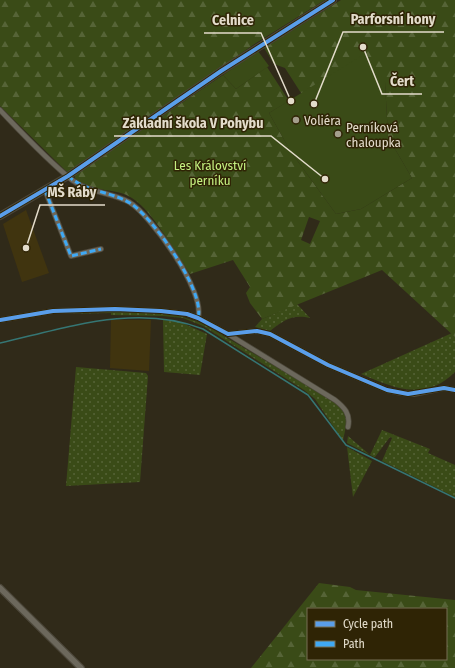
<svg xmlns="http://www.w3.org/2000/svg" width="455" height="668" font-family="'Fira Sans Condensed',sans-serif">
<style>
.built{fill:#40340f}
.grass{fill:url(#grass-dots)}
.forest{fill:url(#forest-firs);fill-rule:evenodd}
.green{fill:#3a4b17}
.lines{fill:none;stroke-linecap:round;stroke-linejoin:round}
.stream{stroke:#357674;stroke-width:1.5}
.minor-casing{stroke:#4c473a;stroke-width:6}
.tertiary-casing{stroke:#4c473a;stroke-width:8}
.minor{stroke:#6c685c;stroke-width:4.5}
.tertiary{stroke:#6c685c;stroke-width:5.5}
.quiet{stroke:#3fa9f5;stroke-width:3;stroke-dasharray:6 3;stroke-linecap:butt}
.cycleway-casing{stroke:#2f2405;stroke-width:6}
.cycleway{stroke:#5a9eea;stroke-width:4}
.poi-dot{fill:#a49e8d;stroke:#2f2405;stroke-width:1.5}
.labels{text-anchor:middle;stroke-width:3;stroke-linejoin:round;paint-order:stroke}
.poi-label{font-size:13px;fill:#e3dccb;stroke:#2f2405;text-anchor:start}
.park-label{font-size:13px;fill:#c4f080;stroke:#2f2405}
.leader{fill:none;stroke:#e3dccb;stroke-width:1.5}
.callout-dot{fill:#e3dccb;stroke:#2f2405;stroke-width:1.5}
.callout-label{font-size:14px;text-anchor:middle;font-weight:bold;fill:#e3dccb;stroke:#2f2405;stroke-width:3;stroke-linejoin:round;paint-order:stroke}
</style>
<defs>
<pattern id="grass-dots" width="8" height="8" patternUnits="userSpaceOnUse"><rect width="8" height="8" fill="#3a4b17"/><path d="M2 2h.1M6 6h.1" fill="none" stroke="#566437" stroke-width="1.8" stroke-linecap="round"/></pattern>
<pattern id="forest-firs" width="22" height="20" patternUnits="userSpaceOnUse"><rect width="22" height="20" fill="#3a4b17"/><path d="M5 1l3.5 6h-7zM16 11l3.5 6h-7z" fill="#566437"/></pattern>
</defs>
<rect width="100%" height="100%" fill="#302a19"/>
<!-- built -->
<g class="built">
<polygon points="26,210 49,273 22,282 3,224"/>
<polygon points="111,320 151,320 149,371 110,368"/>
</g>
<!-- grass -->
<g class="grass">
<path d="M 297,304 L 310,318 C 292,314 283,321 270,331 L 255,327 L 262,319 Z"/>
<path d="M 136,311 L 177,315 L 202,323 L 334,401 C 350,415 347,421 343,441 L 315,399 L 304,390 L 203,326 L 183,318 L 163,316 L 111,315 L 111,313 L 58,314 Z"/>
<polygon points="163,320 180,322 207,334 200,375 164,372"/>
<path d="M 452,333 L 455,337 L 455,372 C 425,402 394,388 361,374 Z"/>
<polygon points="76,367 146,373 148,376 140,482 66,486"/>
<polygon points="382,430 430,449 428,453 455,465 455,497 382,461 392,438 390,437 375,457 374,457 347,443 348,436 370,455"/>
<polygon points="347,447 372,461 353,497"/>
</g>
<!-- forest -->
<g class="forest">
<polygon points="0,0 325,0 256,43 68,173 0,106"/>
<path d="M 341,0 L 455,0 L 455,337 L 382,270 L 262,319 L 250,303 L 246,293 L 250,287 L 233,260 L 190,274 C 175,253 154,212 132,198 C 116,187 88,193 75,178 L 75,175 L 223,75 L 236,89 L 267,67 L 289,101 L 269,113 L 291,152 L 336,214 L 361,209 L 412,178 L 388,137 L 385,82 L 301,93 L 285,68 L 274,64 L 264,48 ZM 309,217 L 320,221 L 310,244 L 301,240 Z"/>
<path d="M 319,583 L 350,587 L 356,590 L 455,600 L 455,668 L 251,668 ZM 308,609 L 446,609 L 446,659 L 308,659 Z"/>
</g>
<!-- green -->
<g class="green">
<polygon points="258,51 269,66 236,89 223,75"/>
<polygon points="366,53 385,82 388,137 412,178 361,209 336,214 291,152 269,113"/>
</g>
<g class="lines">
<!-- stream -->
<path class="stream" d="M 0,343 C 66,328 137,303 203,329 L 308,395 L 346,445 L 455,498"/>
<defs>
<g id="minor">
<path d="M 0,110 C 23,134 46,159 72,180 C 89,193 111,192 129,202 C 151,215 206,292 198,318"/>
<polyline points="45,190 71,256 101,249"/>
<path d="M 0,320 L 53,311 L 115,309 L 161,311 L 187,314 L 198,318 L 228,334 L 335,400 C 344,407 351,414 348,427"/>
<polyline points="228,334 257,331 270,334 328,365 387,390 401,393 414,394 444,388 455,390"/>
</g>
<g id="tertiary">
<polyline points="0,216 68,176 221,71 333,0"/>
<polyline points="0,588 81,668"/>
</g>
</defs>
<!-- minor casing -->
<use href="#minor" class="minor-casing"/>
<!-- tertiary casing -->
<use href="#tertiary" class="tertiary-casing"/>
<!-- minor -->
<use href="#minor" class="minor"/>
<!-- tertiary -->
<use href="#tertiary" class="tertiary"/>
<!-- quiet -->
<g class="quiet">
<path d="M 68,176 C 86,192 110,191 130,203 C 152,216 206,292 198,318"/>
<polyline points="45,190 71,256 101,249"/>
</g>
<defs>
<g id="cycleway">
<polyline points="0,216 68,176 221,71 333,0"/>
<polyline points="0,320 53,311 115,309 161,311 187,314 198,318 228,334 257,331 270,334 328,365 387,390 408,394 444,388 455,390"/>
</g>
</defs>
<!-- cycleway casing -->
<use href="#cycleway" class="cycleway-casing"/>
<!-- cycleway -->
<use href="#cycleway" class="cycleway"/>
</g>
<!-- markers -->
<g class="poi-dot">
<circle cx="296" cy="120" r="4"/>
<circle cx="338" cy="134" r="4"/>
</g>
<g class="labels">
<!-- poi labels -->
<g class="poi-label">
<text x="304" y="125">Voliéra</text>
<text x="346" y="132">Perníková<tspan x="346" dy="15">chaloupka</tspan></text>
</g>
<!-- park labels -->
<g class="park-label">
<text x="210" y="170">Les Království<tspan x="210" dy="15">perníku</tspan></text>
</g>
</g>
<!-- callouts -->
<path class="leader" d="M314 104L343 32H444M291 101L261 33H204M363 47L382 94H422M325 179L271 136H114M26 248L40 205H105"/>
<g class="callout-dot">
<circle cx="314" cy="104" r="4"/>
<circle cx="291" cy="101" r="4"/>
<circle cx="363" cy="47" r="4"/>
<circle cx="325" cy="179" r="4"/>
<circle cx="26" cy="248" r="4"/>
</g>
<g class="callout-label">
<text x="393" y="24">Parforsní hony</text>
<text x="233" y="25">Celnice</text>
<text x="402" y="86">Čert</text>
<text x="193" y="128">Základní škola V Pohybu</text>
<text x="72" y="197">MŠ Ráby</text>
</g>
<!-- legend -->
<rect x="307" y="608" width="140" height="52" fill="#2f2405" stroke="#776e54"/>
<rect x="315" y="621" width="20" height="6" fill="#5a9eea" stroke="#776e54"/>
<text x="343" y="628" font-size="12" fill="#e3dccb">Cycle path</text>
<rect x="315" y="641" width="20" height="6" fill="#3fa9f5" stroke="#776e54"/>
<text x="343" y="648" font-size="12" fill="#e3dccb">Path</text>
</svg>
